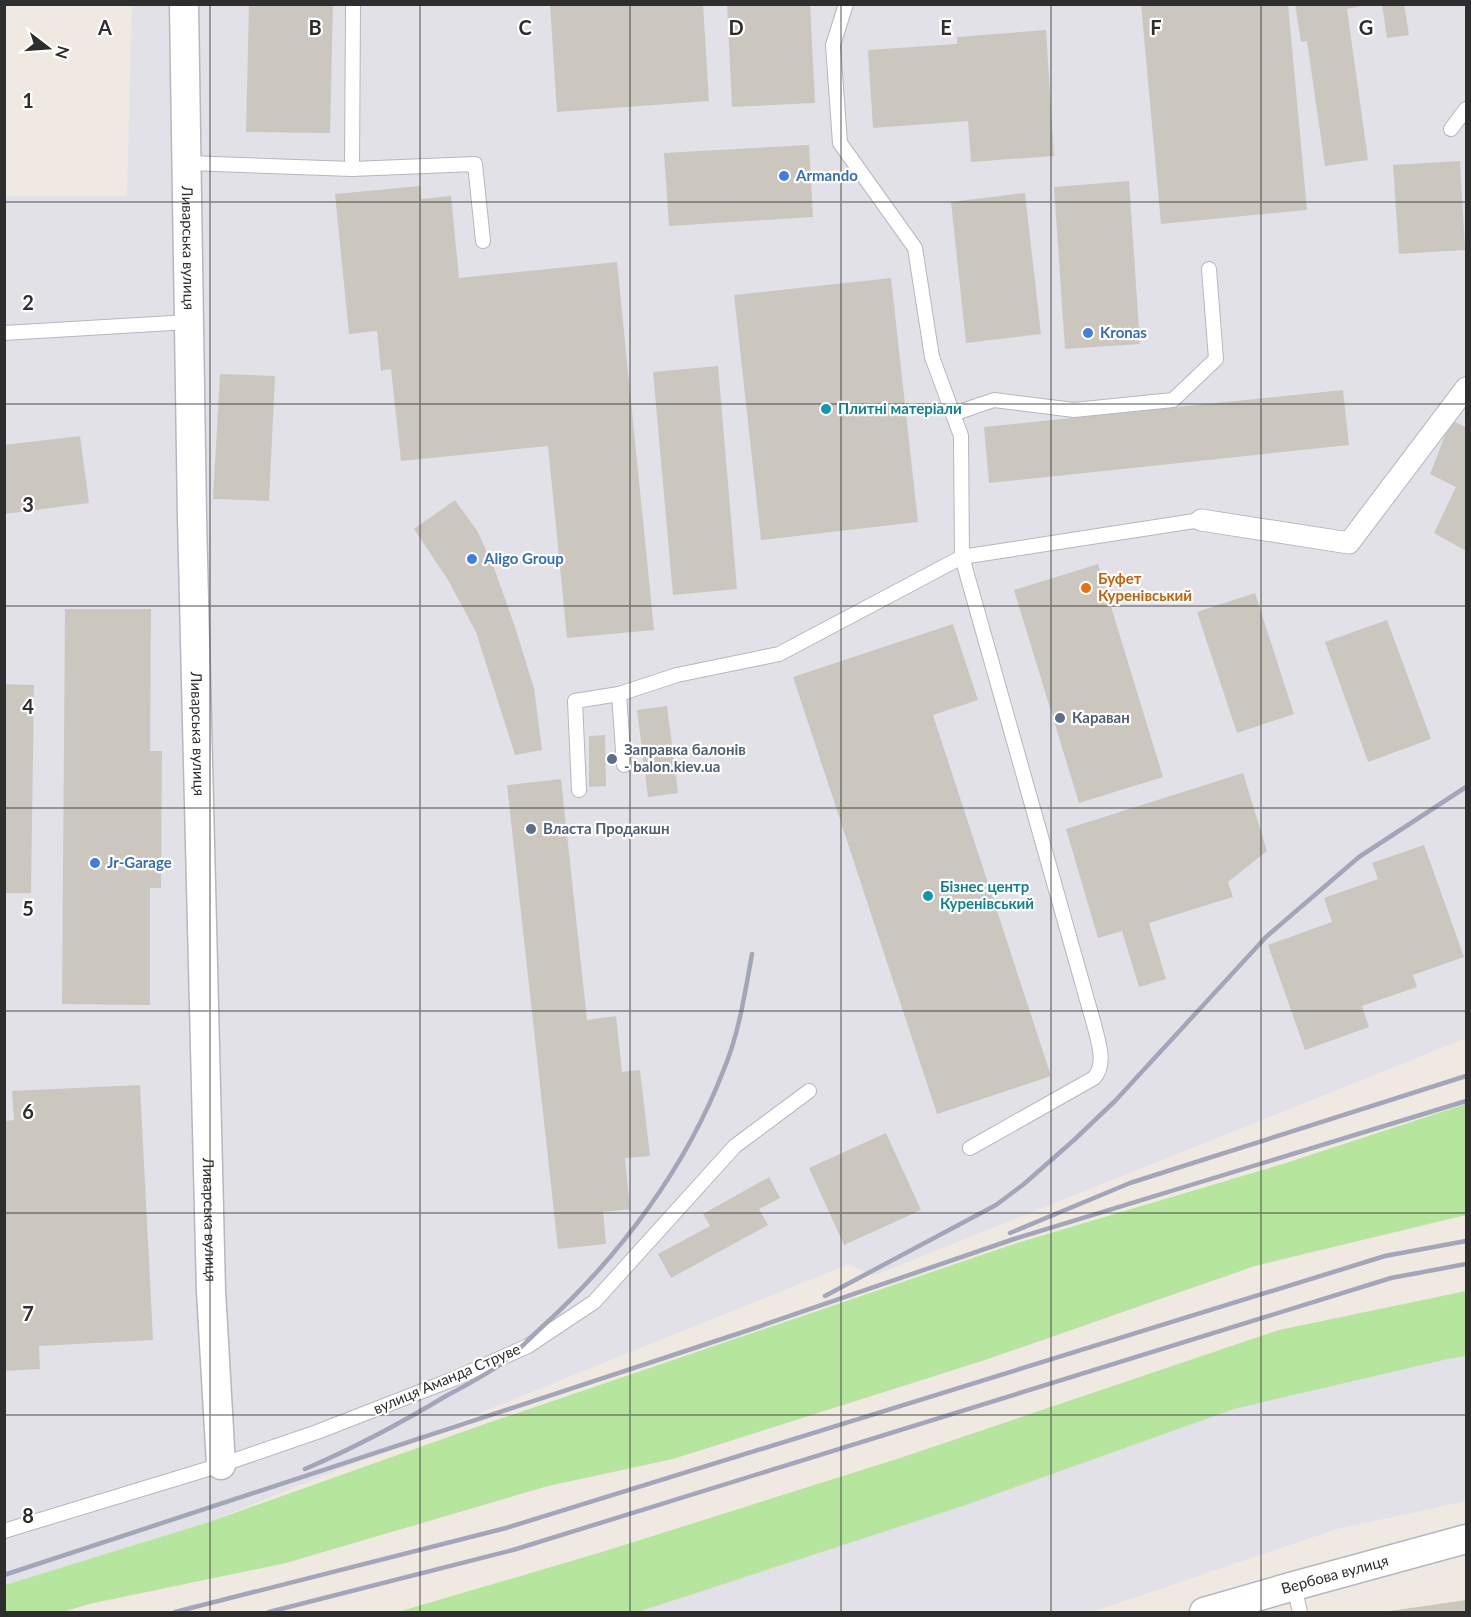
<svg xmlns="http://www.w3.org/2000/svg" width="1471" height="1617" font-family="Lato,sans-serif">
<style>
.industrial{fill:#e3e1e8}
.green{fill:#b6e59e}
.building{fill:#cbc7bf}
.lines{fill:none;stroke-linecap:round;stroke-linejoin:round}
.service-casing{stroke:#b4b7c1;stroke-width:16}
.pedestrian-casing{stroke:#b4b7c1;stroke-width:23}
.minor-casing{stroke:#b4b7c1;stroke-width:31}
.service{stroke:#fff;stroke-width:14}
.pedestrian{stroke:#fff;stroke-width:21}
.minor{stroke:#fff;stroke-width:28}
.rail{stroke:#a3a6b8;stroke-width:4.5}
.grid{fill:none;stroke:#2e2e2e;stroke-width:1.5;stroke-opacity:0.55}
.shop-dot{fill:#3f7fe0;stroke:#fff;stroke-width:2}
.culture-dot{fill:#0f9aa8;stroke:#fff;stroke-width:2}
.food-dot{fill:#e8710a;stroke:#fff;stroke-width:2}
.service-dot{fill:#5c6f8a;stroke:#fff;stroke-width:2}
.labels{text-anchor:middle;stroke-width:4.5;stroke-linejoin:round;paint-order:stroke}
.shop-label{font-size:15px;font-weight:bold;fill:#366cbe;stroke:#fff;text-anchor:start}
.street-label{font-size:15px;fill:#2e2e2e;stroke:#fff}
.culture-label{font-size:15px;font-weight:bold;fill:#0d838f;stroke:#fff;text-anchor:start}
.food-label{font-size:15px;font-weight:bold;fill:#c56008;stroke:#fff;text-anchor:start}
.service-label{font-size:15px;font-weight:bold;fill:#4e5e75;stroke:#fff;text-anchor:start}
.grid-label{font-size:20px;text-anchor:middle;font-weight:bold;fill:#2e2e2e;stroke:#fff;stroke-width:4.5;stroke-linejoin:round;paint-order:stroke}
</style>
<rect width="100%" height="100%" fill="#efe9e1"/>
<!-- industrial -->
<g class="industrial">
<polygon points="132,5 1466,5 1466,1038 873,1276 849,1264 209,1522 5,1585 5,196 127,196"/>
<polygon points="1466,1356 1466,1501 1337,1529 1092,1612 638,1612 963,1506 1234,1409 1448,1359"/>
</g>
<!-- green -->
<g class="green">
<polygon points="1466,1104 1466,1215 1255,1266 985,1360 673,1459 548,1486 286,1563 89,1604 63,1612 5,1612 5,1585 209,1522 482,1425 1017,1243 1286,1163"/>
<polygon points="1466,1291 1466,1356 1448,1359 1234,1409 963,1506 638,1612 398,1612 602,1552 900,1458 1279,1330"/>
</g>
<!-- building -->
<g class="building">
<polygon points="249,4 333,4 330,133 246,132"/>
<polygon points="550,4 703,4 709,101 557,112"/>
<polygon points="727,4 810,4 815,103 732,107"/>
<polygon points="1141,4 1288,4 1307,210 1161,224"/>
<polygon points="1295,4 1371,4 1347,9 1368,160 1325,166 1307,41 1301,42"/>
<polygon points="1382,4 1404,4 1409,35 1387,38"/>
<polygon points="1046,30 1054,156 971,162 968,121 873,128 868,50 957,44 957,37"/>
<polygon points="809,145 813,217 669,226 664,153"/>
<polygon points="1460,161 1465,250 1399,254 1393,165"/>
<polygon points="1129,181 1140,344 1065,349 1054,187"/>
<polygon points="420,186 421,199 451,196 459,278 617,262 654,630 567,638 548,446 401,461 391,369 381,371 377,331 349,334 335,194"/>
<polygon points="1025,193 1041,334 966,343 951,202"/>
<polygon points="891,278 918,522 761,540 734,295"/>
<polygon points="718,366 737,589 673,595 653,372"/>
<polygon points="220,374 275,376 269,501 213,499"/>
<polygon points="1343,390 1349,445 989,483 984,427"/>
<polygon points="1451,420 1466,427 1466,551 1434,533 1456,487 1430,474"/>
<polygon points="80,436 89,503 4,514 4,445"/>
<polygon points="455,500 478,532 494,568 514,624 534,688 542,750 515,755 476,632 448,580 414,529"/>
<polygon points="1098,564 1163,777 1079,803 1014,590"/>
<polygon points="1255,593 1294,714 1237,733 1197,612"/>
<polygon points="65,609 151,609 150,751 162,751 161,888 150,888 150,1005 62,1004"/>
<polygon points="1387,620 1431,739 1368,762 1325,642"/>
<polygon points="953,624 978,700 933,715 1051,1076 937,1114 793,677"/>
<polygon points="4,684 34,685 31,893 4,893"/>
<polygon points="667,706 678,793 648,797 637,710"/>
<polygon points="605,735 606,786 589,787 589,736"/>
<polygon points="1243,773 1267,851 1228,882 1233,897 1149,923 1166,979 1139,987 1122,931 1098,938 1066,829"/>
<polygon points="561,779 587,1020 616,1016 622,1072 640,1070 650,1156 625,1158 630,1209 603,1212 606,1244 558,1249 507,785"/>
<polygon points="1424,845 1464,957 1413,975 1417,987 1362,1006 1369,1027 1305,1050 1268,945 1332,922 1324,898 1378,879 1372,863"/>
<polygon points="140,1085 153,1340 39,1346 40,1369 4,1371 4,1121 14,1120 12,1091"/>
<polygon points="886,1133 921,1210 844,1245 809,1168"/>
<polygon points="769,1177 780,1198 759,1209 768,1225 671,1278 658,1254 710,1226 703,1214"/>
<polygon points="1466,1600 1466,1612 1391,1612 1390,1611"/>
</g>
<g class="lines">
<defs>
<g id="service">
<path d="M 846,4 L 833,45 L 840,143 L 915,248 L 932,357 L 961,436 L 962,557 L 1095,1028 C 1099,1045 1106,1064 1094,1078 L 970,1148"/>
<polyline points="1451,129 1466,109"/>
<polyline points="187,163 352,169 475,164 483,241"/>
<polyline points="352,169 353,4"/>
<polyline points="4,333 189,322"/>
<polyline points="953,414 994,400 1074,410 1173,400 1216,359 1209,269"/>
<polyline points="619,694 624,765"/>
<polyline points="579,790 575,701 619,694 677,675 779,654 962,557 1201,520"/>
<polyline points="4,1531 221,1465 317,1432 456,1378 528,1346 594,1302 735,1146 809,1091"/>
<polyline points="1294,1586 1300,1612"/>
</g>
<polyline id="pedestrian" points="1201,520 1349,543 1466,388"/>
<g id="minor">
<path id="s1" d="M 184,4 L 192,518 L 211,1291 L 221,1465"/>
<path id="s2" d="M 1204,1612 L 1294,1586 L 1466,1539"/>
</g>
</defs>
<!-- service casing -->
<use href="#service" class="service-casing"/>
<!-- pedestrian casing -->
<use href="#pedestrian" class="pedestrian-casing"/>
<!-- minor casing -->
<use href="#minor" class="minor-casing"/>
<!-- service -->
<use href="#service" class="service"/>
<!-- pedestrian -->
<use href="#pedestrian" class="pedestrian"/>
<!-- minor -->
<use href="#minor" class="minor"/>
<!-- rail -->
<g class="rail">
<polyline points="1010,1233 1130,1183 1466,1076"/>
<polyline points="825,1296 996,1205 1024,1184 1074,1140 1115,1101 1266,937 1359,857 1466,787"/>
<path d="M 305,1469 C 354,1448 401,1423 446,1396 C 465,1386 484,1376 501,1364 C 516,1353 529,1339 542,1327 C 620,1256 686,1168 724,1069 C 739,1033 745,993 752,954"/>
<polyline points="4,1575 740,1333 1014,1239 1466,1101"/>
<polyline points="175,1612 506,1528 1385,1256 1466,1241"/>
<polyline points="269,1612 513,1550 1391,1278 1466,1264"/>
</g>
</g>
<!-- grid -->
<path class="grid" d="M 210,4 L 210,1612M 420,4 L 420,1612M 630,4 L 630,1612M 841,4 L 841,1612M 1051,4 L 1051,1612M 1261,4 L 1261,1612M 4,202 L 1466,202M 4,404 L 1466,404M 4,606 L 1466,606M 4,808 L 1466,808M 4,1011 L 1466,1011M 4,1213 L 1466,1213M 4,1415 L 1466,1415"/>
<!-- markers -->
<g class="shop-dot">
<circle cx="784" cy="176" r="6"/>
<circle cx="1088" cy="333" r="6"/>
<circle cx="472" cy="559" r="6"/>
<circle cx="95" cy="863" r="6"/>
</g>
<g class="culture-dot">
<circle cx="826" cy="409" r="6"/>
<circle cx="928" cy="896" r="6"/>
</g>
<circle class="food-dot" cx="1086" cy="588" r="6"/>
<g class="service-dot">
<circle cx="1060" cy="718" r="6"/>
<circle cx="612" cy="759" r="6"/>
<circle cx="531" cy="829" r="6"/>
</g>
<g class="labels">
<!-- shop labels -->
<g class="shop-label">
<text x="796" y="181">Armando</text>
<text x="1100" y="338">Kronas</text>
<text x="484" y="564">Aligo Group</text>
<text x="107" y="868">Jr-Garage</text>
</g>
<!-- street labels -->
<g class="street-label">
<text dy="5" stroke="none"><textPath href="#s1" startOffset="244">Ливарська вулиця</textPath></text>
<text dy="5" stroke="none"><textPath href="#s1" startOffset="730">Ливарська вулиця</textPath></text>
<text dy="5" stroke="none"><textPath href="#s1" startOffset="1216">Ливарська вулиця</textPath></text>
<text transform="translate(447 1379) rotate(-23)" y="5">вулиця Аманда Струве</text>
<text dy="5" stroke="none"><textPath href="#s2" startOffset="136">Вербова вулиця</textPath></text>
</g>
<!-- culture labels -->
<g class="culture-label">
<text x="838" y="414">Плитні матеріали</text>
<text x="940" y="892">Бізнес центр<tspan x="940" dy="17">Куренівський</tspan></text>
</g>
<!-- food labels -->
<g class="food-label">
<text x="1098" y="584">Буфет<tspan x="1098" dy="17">Куренівський</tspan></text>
</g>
<!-- service labels -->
<g class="service-label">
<text x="1072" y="723">Караван</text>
<text x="624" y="755">Заправка балонів<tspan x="624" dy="17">- balon.kiev.ua</tspan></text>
<text x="543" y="834">Власта Продакшн</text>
</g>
</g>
<g class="grid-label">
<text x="105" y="35">A</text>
<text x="315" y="35">B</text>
<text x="525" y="35">C</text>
<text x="736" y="35">D</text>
<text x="946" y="35">E</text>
<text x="1156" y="35">F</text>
<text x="1366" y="35">G</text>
<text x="28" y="108">1</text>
<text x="28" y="310">2</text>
<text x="28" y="512">3</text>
<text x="28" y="714">4</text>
<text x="28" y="916">5</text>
<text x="28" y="1119">6</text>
<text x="28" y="1321">7</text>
<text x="28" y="1523">8</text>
</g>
<!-- border -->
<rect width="1471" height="1617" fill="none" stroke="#2e2e2e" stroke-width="12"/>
<!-- north arrow -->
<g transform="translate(48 48) rotate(107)" stroke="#ffffff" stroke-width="4.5" paint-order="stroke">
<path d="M0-4.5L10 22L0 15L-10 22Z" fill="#2e2e2e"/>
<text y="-9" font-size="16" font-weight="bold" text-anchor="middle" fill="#2e2e2e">N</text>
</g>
</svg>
